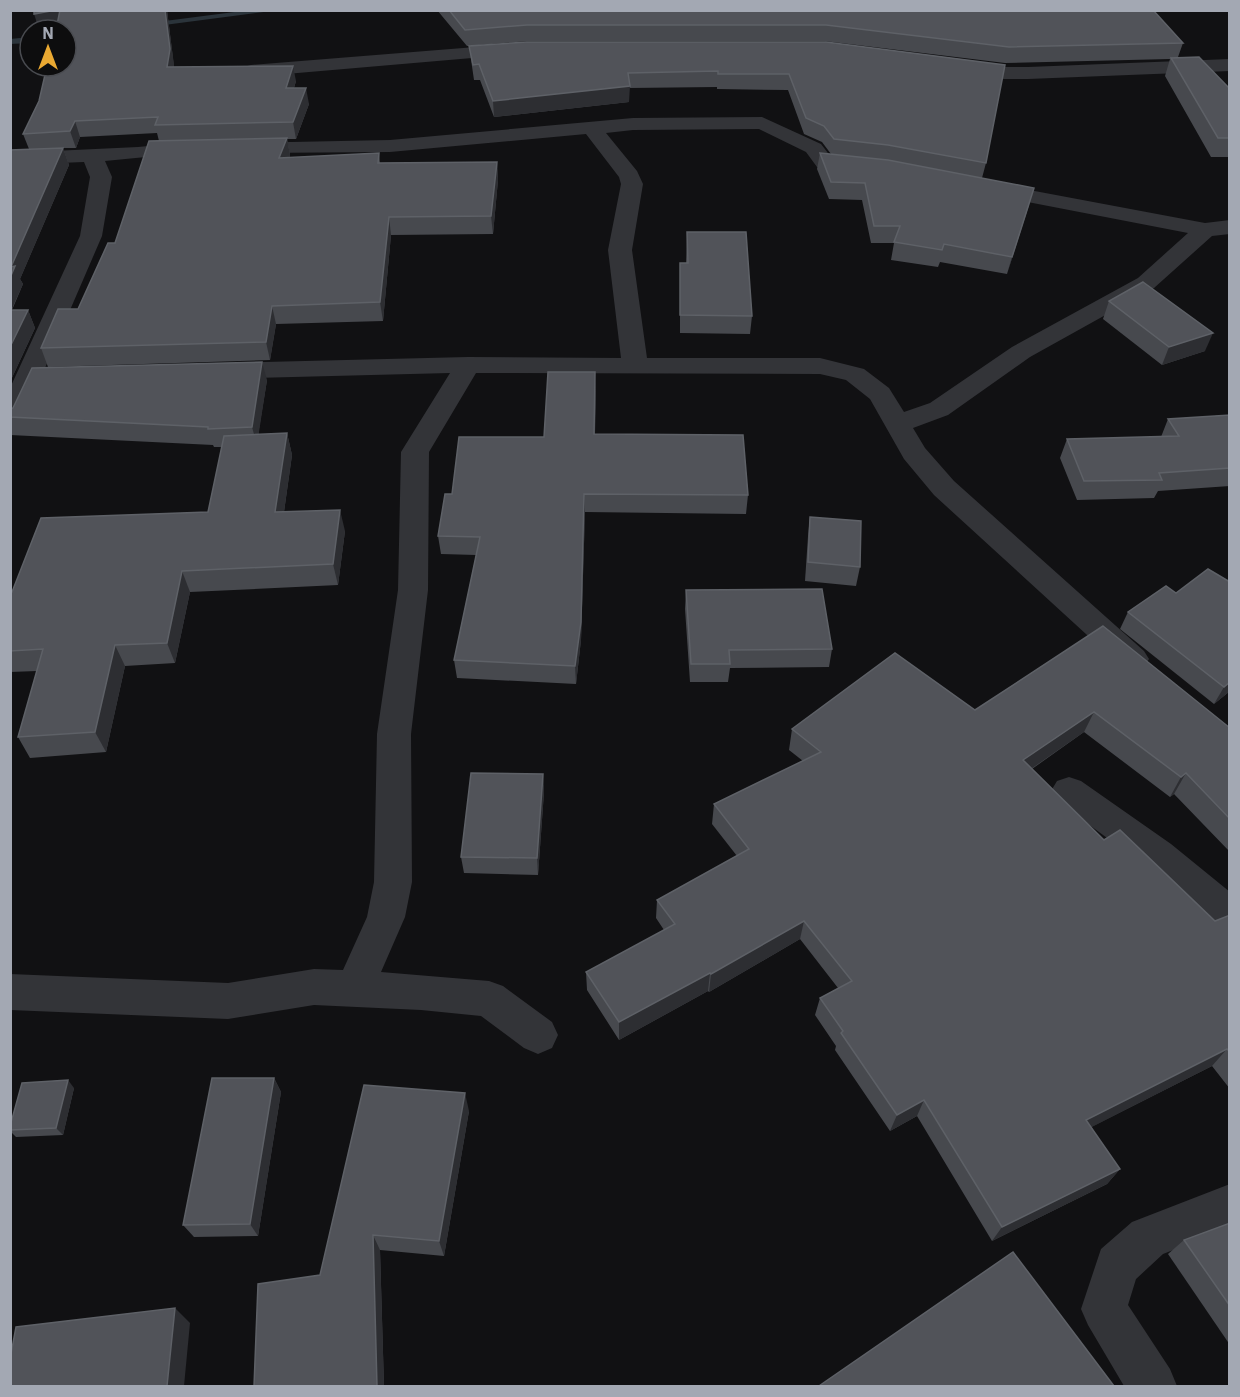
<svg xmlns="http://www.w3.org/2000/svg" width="1240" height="1397" font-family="'IBM Plex Sans',sans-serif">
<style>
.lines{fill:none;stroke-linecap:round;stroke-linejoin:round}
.stream{fill:#2b343b;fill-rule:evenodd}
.minor{fill:#333438;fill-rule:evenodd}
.wall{fill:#47494e}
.shaded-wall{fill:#2d2e32}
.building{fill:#515359;stroke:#5e6167;stroke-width:1.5}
</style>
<rect width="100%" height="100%" fill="#111113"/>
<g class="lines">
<!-- stream -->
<g class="stream">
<polygon points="250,10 279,10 149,27 145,25 149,23"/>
<polygon points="30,37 30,43 10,44 10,39"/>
</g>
<!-- minor -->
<g class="minor">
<polygon points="513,44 520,46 522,50 520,54 251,77 244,75 241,71 244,67 251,65"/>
<polygon points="1230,59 1230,71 1028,79 1004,79 959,73 952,71 950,67 952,63 959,61 1004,67 1028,67"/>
<polygon points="762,117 821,144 831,157 865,163 869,167 865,171 858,173 817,167 806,152 759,129 633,130 606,133 637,171 643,184 632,250 647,358 820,358 864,369 889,388 904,412 930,403 1012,347 1138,278 1188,233 986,194 978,193 975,188 978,183 986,182 1205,223 1230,220 1230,234 1212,236 1154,288 1030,357 948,415 913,428 925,448 954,481 1144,651 1149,659 1144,667 1133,671 1122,667 934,495 904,459 870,399 846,380 820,374 476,373 429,452 428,590 411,734 412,882 405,917 381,972 489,981 503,986 552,1022 558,1035 552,1048 538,1054 524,1048 481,1016 421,1010 314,1005 228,1019 10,1010 10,974 228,983 314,969 343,970 367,917 374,882 377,734 398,590 401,452 450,373 220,379 211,376 207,371 211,366 220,363 468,357 621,358 608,250 621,184 619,177 586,134 390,152 245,153 238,151 235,147 238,143 390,140 633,118"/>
<polygon points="190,142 197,144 200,148 197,152 105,161 112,177 102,236 23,419 19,425 10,427 10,388 80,236 90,177 84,162 10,165 10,153 138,147"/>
<polygon points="1069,777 1081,781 1171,844 1230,892 1230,931 1217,927 1145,866 1057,801 1051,791 1057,781"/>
<polygon points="1230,1184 1230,1228 1163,1254 1136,1279 1128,1305 1170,1369 1177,1386 1124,1386 1088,1325 1081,1309 1101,1249 1132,1222"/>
</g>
</g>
<!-- wall -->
<g class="wall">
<polygon points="34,10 167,10 174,67 296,81 294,88 309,104 296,139 287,139 290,155 289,158 379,153 380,163 497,162 498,180 493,234 391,235 383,321 276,324 270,360 48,367 41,348 78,309 115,243 159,141 157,133 80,137 76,148 63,148 69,165 20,279 23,284 12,310 28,310 35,328 10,382 10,150 29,149 23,134 39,101 57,26 39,29"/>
<polygon points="437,10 1153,10 1183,43 1178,57 1230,89 1230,157 1211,157 1165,76 1170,59 1005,63 824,41 528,41 467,46"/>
<polygon points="826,42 986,163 982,178 1029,205 1007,274 940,262 938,267 891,260 894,243 871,243 862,200 829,199 817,169 820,153 831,154 822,142 804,134 788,90 717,89 717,87 629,88 629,102 494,117 480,80 474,80 469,46"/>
<polygon points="687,232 752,316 750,334 680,333 680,263 686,263"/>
<polygon points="1109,301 1205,351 1162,365 1103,319"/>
<polygon points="267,380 258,435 287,433 292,455 284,512 345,531 338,585 190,592 175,663 125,666 106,752 30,758 18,737 37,671 10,672 10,592 208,512 222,447 214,447 213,445 10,435 10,409"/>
<polygon points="596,390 595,434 748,495 746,514 585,512 581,640 576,684 457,678 454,660 476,555 441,554 438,536 452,494 544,437"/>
<polygon points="1230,415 1230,486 1158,491 1154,498 1077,500 1060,458 1067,439 1161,437 1168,419"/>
<polygon points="810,517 860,567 856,586 805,581 808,536"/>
<polygon points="1230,582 1230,691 1214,704 1120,629 1128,612 1176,593"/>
<polygon points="686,590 832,649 829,667 730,668 728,682 690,682 685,609"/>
<polygon points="1103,626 1230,728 1230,852 1174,794 1170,797 1084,732 1032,769 1104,840 1215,921 1230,915 1230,1089 1212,1066 1091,1127 1120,1169 1107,1184 992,1241 917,1116 890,1131 835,1050 836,1046 815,1015 820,998 838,988 800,939 709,992 708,991 619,1040 587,990 586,972 664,930 656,918 657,900 737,856 712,824 714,804 803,761 789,750 792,729 975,710"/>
<polygon points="543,774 544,792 538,875 464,873 461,857"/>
<polygon points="274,1078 281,1092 258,1236 194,1237 183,1225"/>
<polygon points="74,1088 63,1135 16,1137 10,1131 10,1126"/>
<polygon points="469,1111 444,1256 380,1250 384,1386 254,1386 320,1275"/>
<polygon points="1230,1223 1230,1345 1168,1254 1184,1240"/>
</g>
<!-- shaded-wall -->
<g class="shaded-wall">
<polygon points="56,10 61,10 66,25 39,29 34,14"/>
<polygon points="165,10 167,10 174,65 171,83 167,67"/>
<polygon points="293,66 296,81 289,103 286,88"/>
<polygon points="630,86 629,102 494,117 493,101"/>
<polygon points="306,88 309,104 296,139 293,122"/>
<polygon points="75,121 80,137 76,148 70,131"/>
<polygon points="287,138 290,155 283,176 279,158"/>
<polygon points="63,148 69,165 20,279 23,284 10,313 11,267"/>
<polygon points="497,162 498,180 493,234 491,216"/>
<polygon points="1034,188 1029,205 1007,274 1012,257"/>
<polygon points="389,217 391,235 383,321 380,302"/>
<polygon points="272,306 276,324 270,360 266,342"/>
<polygon points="28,310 35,328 10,382 10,347"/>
<polygon points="1213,333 1205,351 1162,365 1169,347"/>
<polygon points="262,362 267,380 257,445 252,427"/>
<polygon points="595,372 596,390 594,452 594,434"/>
<polygon points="287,433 292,455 281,533 275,512"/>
<polygon points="584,494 585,512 581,640 576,684 575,666"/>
<polygon points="340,510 345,531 338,585 333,564"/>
<polygon points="182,571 190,592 175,663 167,643"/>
<polygon points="115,645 125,666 106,752 95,732"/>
<polygon points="1230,682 1230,691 1214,704 1224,687"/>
<polygon points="1094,712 1084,732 1015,780 1023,760"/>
<polygon points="1186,773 1174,794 1170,797 1181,777"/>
<polygon points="543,774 544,792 538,875 537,858"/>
<polygon points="804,921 800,939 709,992 711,974"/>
<polygon points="710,973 708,991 619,1040 619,1022"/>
<polygon points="1227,1049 1212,1066 1074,1136 1086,1120"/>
<polygon points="274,1078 281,1092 258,1236 250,1224"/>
<polygon points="68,1080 74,1088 63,1135 56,1128"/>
<polygon points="465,1093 469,1111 444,1256 439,1241"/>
<polygon points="924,1100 917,1116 890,1131 897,1115"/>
<polygon points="1120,1169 1107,1184 992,1241 1002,1227"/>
<polygon points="373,1235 380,1250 384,1386 377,1386"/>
<polygon points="175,1308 190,1323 184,1386 167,1386"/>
</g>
<!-- building -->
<g class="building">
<polygon points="34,10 56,10 34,14"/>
<polygon points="60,10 165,10 170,49 167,67 293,66 286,88 306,88 293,122 155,125 158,117 75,121 70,131 23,134 39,101 47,66 66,66 66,30 56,30"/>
<polygon points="449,10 1153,10 1183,43 1009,47 826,25 527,25 465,30"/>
<polygon points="527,42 826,42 1005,65 986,163 888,145 834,139 824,126 806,118 789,74 718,74 718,71 628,73 630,86 493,101 479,64 473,65 469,46"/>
<polygon points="1199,57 1230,89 1230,138 1218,138 1171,58"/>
<polygon points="287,138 279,158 379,153 378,163 497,162 491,216 389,217 380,302 272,306 266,342 41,348 58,309 78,309 108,243 115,243 149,141"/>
<polygon points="63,148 11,267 15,266 10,278 10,150"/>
<polygon points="820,153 888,160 1034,188 1012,257 944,244 942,250 894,242 900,226 874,226 865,183 831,182"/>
<polygon points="687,232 746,232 752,316 680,315 680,263 688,263"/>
<polygon points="1143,282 1213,333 1169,347 1109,301"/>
<polygon points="10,310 28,310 10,347"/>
<polygon points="262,362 252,427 208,429 208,427 10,417 10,409 13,408 32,368"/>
<polygon points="548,372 595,372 594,434 743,435 748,495 584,494 581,622 575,666 454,660 480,537 438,536 445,494 452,494 459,437 544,437"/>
<polygon points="1230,415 1230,468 1159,473 1162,480 1084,481 1067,439 1179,436 1168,419"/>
<polygon points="287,433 275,512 340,510 333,564 182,571 167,643 115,645 95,732 18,737 43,649 10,651 10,592 12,592 41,518 208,512 224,436"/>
<polygon points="810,517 861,521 860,567 808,562"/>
<polygon points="1208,569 1230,582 1230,682 1224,687 1128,612 1166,586 1176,593"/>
<polygon points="822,589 832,649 729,650 730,664 691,664 686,590"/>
<polygon points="1103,626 1230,728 1230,819 1186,773 1181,777 1094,712 1023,760 1104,840 1120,830 1215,921 1230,915 1230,1052 1227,1049 1086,1120 1120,1169 1002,1227 924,1100 897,1115 841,1033 843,1031 820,998 852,981 804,921 711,974 710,973 619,1022 586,972 675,924 657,900 749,849 714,804 821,752 792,729 895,653 975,710"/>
<polygon points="471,773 543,774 537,858 461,857"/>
<polygon points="212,1078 274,1078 250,1224 183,1225"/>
<polygon points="68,1080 56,1128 10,1130 10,1126 22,1083"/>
<polygon points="364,1085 465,1093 439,1241 373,1235 377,1386 254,1386 258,1284 320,1275"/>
<polygon points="1230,1223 1230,1306 1184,1240"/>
<polygon points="1013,1252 1114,1386 819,1386"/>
<polygon points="175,1308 167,1386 10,1386 10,1359 16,1327"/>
</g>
<!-- border -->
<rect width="1240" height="1397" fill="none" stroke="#a3a8b3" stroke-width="24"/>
<!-- north arrow -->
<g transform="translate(48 48)"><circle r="28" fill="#0d0d0e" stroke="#494b50" stroke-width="1.5"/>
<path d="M0-4.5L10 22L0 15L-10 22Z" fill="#eaa932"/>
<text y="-9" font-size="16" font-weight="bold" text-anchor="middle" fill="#a3a8b3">N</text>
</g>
</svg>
